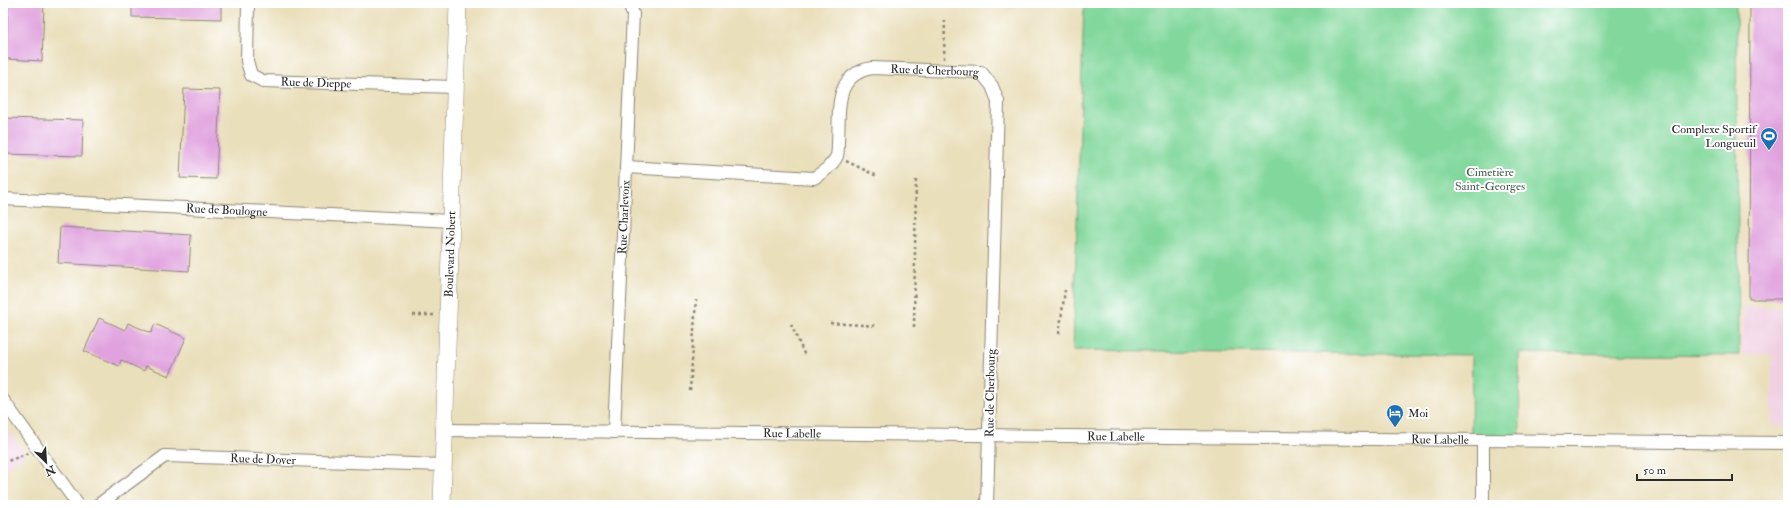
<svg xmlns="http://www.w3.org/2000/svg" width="1791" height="508" font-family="'IM FELL Double Pica',serif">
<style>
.built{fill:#f1d0e3}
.green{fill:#82d89c;stroke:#568264}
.building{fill:#e0a1de}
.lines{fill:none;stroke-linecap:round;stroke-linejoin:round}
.street-casing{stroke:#8a8573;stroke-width:14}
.secondary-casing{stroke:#8a8573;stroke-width:18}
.path{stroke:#8a8573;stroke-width:2.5;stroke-dasharray:3 3;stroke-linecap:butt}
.street{stroke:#fff;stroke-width:12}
.secondary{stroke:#fff;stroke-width:17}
.labels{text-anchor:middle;stroke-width:4;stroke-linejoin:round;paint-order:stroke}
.street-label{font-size:12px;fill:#2b2b2b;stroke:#fff}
.poi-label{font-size:12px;fill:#2b2b2b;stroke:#fff;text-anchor:end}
.park-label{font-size:12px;fill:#455f4d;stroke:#fff}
</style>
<rect width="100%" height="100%" fill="#fff"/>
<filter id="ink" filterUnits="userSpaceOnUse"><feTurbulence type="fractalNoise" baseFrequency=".025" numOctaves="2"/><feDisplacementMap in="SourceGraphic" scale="8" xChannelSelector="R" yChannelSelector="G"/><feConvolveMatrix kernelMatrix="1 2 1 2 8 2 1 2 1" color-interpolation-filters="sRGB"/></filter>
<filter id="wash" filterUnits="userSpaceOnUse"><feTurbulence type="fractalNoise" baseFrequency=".012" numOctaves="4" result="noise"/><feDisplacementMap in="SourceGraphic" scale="16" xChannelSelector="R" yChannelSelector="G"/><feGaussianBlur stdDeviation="0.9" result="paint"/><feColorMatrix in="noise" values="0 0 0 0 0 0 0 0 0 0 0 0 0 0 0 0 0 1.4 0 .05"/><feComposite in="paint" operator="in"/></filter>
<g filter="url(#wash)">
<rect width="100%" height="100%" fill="#eadfbb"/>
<!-- built -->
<g class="built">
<polygon points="1744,307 1788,307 1788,426 1772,426 1772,354 1742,355"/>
<polygon points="3,422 26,454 3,471"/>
</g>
<!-- green -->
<polygon class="green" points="1084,3 1736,3 1739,355 1519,353 1520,440 1471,440 1472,355 1073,350"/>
<g id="blocks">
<!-- building -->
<g class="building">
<polygon points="8,3 44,3 42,61 6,59"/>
<polygon points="132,3 221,3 221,19 132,17"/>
<polygon points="1750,3 1788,3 1788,299 1749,299"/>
<polygon points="184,89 220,90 216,179 180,178"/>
<polygon points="3,118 83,120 82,156 3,154"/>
<polygon points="60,227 191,235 189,271 58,263"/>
<polygon points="99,318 125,330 128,323 151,333 155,324 186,338 169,376 146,366 144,371 121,360 119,366 84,351"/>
</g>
</g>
</g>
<g filter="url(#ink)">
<use href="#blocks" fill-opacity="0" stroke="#8a8573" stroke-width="1"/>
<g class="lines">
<defs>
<g id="street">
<path id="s1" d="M 248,3 L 247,61 L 251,75 L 263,81 L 455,87"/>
<path id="s2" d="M 626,167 L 814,178 C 823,172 832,166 837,156 C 838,152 838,145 838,141 C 840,110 833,75 872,68 L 981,72 L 992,86 L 998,101 L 987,505"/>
<path id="s3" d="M 3,199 L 451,221"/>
<polyline points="3,400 78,505"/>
<path id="s4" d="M 444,430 L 1788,443"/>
<path id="s5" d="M 614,432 L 633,14 L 629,3"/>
<path id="s6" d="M 98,505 L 165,456 L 443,465"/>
<polyline points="1483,505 1483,440"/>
</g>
<g id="secondary">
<path id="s7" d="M 442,505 L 458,3"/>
</g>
</defs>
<!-- street casing -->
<use href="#street" class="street-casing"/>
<!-- secondary casing -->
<use href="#secondary" class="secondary-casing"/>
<!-- path -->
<g class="path">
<polyline points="944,59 945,18"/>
<polyline points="846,161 877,176"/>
<polyline points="413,315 435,315"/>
<polyline points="830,323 877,326"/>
<polyline points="791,324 805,356"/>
<polyline points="914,327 916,177"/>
<polyline points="1059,334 1065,290"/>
<polyline points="690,391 696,300"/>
<polyline points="3,463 28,453"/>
</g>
<!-- street -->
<use href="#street" class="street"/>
<!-- secondary -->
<use href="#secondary" class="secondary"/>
</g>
</g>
<!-- icons -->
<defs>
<symbol id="stadium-pin" viewBox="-11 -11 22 30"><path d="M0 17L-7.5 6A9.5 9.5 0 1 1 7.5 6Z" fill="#1f6fb2" stroke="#fff"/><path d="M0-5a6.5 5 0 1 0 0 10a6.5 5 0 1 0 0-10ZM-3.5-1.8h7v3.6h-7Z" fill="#fff"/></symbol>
<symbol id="hotel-pin" viewBox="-11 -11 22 30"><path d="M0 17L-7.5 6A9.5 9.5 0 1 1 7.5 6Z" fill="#1f6fb2" stroke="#fff"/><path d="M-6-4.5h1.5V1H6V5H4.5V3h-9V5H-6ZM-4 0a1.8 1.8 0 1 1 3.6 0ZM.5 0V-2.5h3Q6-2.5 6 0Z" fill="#fff"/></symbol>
</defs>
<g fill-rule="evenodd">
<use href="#stadium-pin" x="1759" y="126" width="20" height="27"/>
<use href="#hotel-pin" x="1385" y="403" width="20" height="27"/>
</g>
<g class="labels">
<!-- street labels -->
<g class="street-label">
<text dy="4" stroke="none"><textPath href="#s2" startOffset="388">Rue de Cherbourg</textPath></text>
<text dy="4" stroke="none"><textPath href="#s1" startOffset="139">Rue de Dieppe</textPath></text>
<text dy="4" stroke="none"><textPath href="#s3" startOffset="224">Rue de Boulogne</textPath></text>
<text dy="4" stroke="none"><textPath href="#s5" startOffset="215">Rue Charlevoix</textPath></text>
<text dy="4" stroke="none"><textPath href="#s7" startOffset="251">Boulevard Nobert</textPath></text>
<text transform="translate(990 393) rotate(-89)" y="4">Rue de Cherbourg</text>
<text dy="4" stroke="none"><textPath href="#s4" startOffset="348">Rue Labelle</textPath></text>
<text dy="4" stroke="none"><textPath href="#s4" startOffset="672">Rue Labelle</textPath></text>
<text dy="4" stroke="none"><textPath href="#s4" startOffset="996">Rue Labelle</textPath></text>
<text dy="4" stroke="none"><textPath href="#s6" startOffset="181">Rue de Dover</textPath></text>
</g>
<!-- poi labels -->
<g class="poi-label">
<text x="1756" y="133">Complexe Sportif<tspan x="1756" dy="14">Longueuil</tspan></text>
<text x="1408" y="417" text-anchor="start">Moi</text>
</g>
<!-- park labels -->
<g class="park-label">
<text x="1490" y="176">Cimetière<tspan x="1490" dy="14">Saint-Georges</tspan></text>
</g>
</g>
<!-- margin -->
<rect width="1791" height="508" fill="none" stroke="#fff" stroke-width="16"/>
<!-- north arrow -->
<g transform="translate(46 462) rotate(155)" stroke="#ffffff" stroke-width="3" paint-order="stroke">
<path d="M0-3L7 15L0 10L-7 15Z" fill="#2b2b2b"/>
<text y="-6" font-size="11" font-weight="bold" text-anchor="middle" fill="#2b2b2b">N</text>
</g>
<!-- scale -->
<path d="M1637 474v6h95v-6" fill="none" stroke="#2b2b2b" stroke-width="2"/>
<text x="1643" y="474" font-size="12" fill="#2b2b2b" stroke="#ffffff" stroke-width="3" paint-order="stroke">50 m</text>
</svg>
